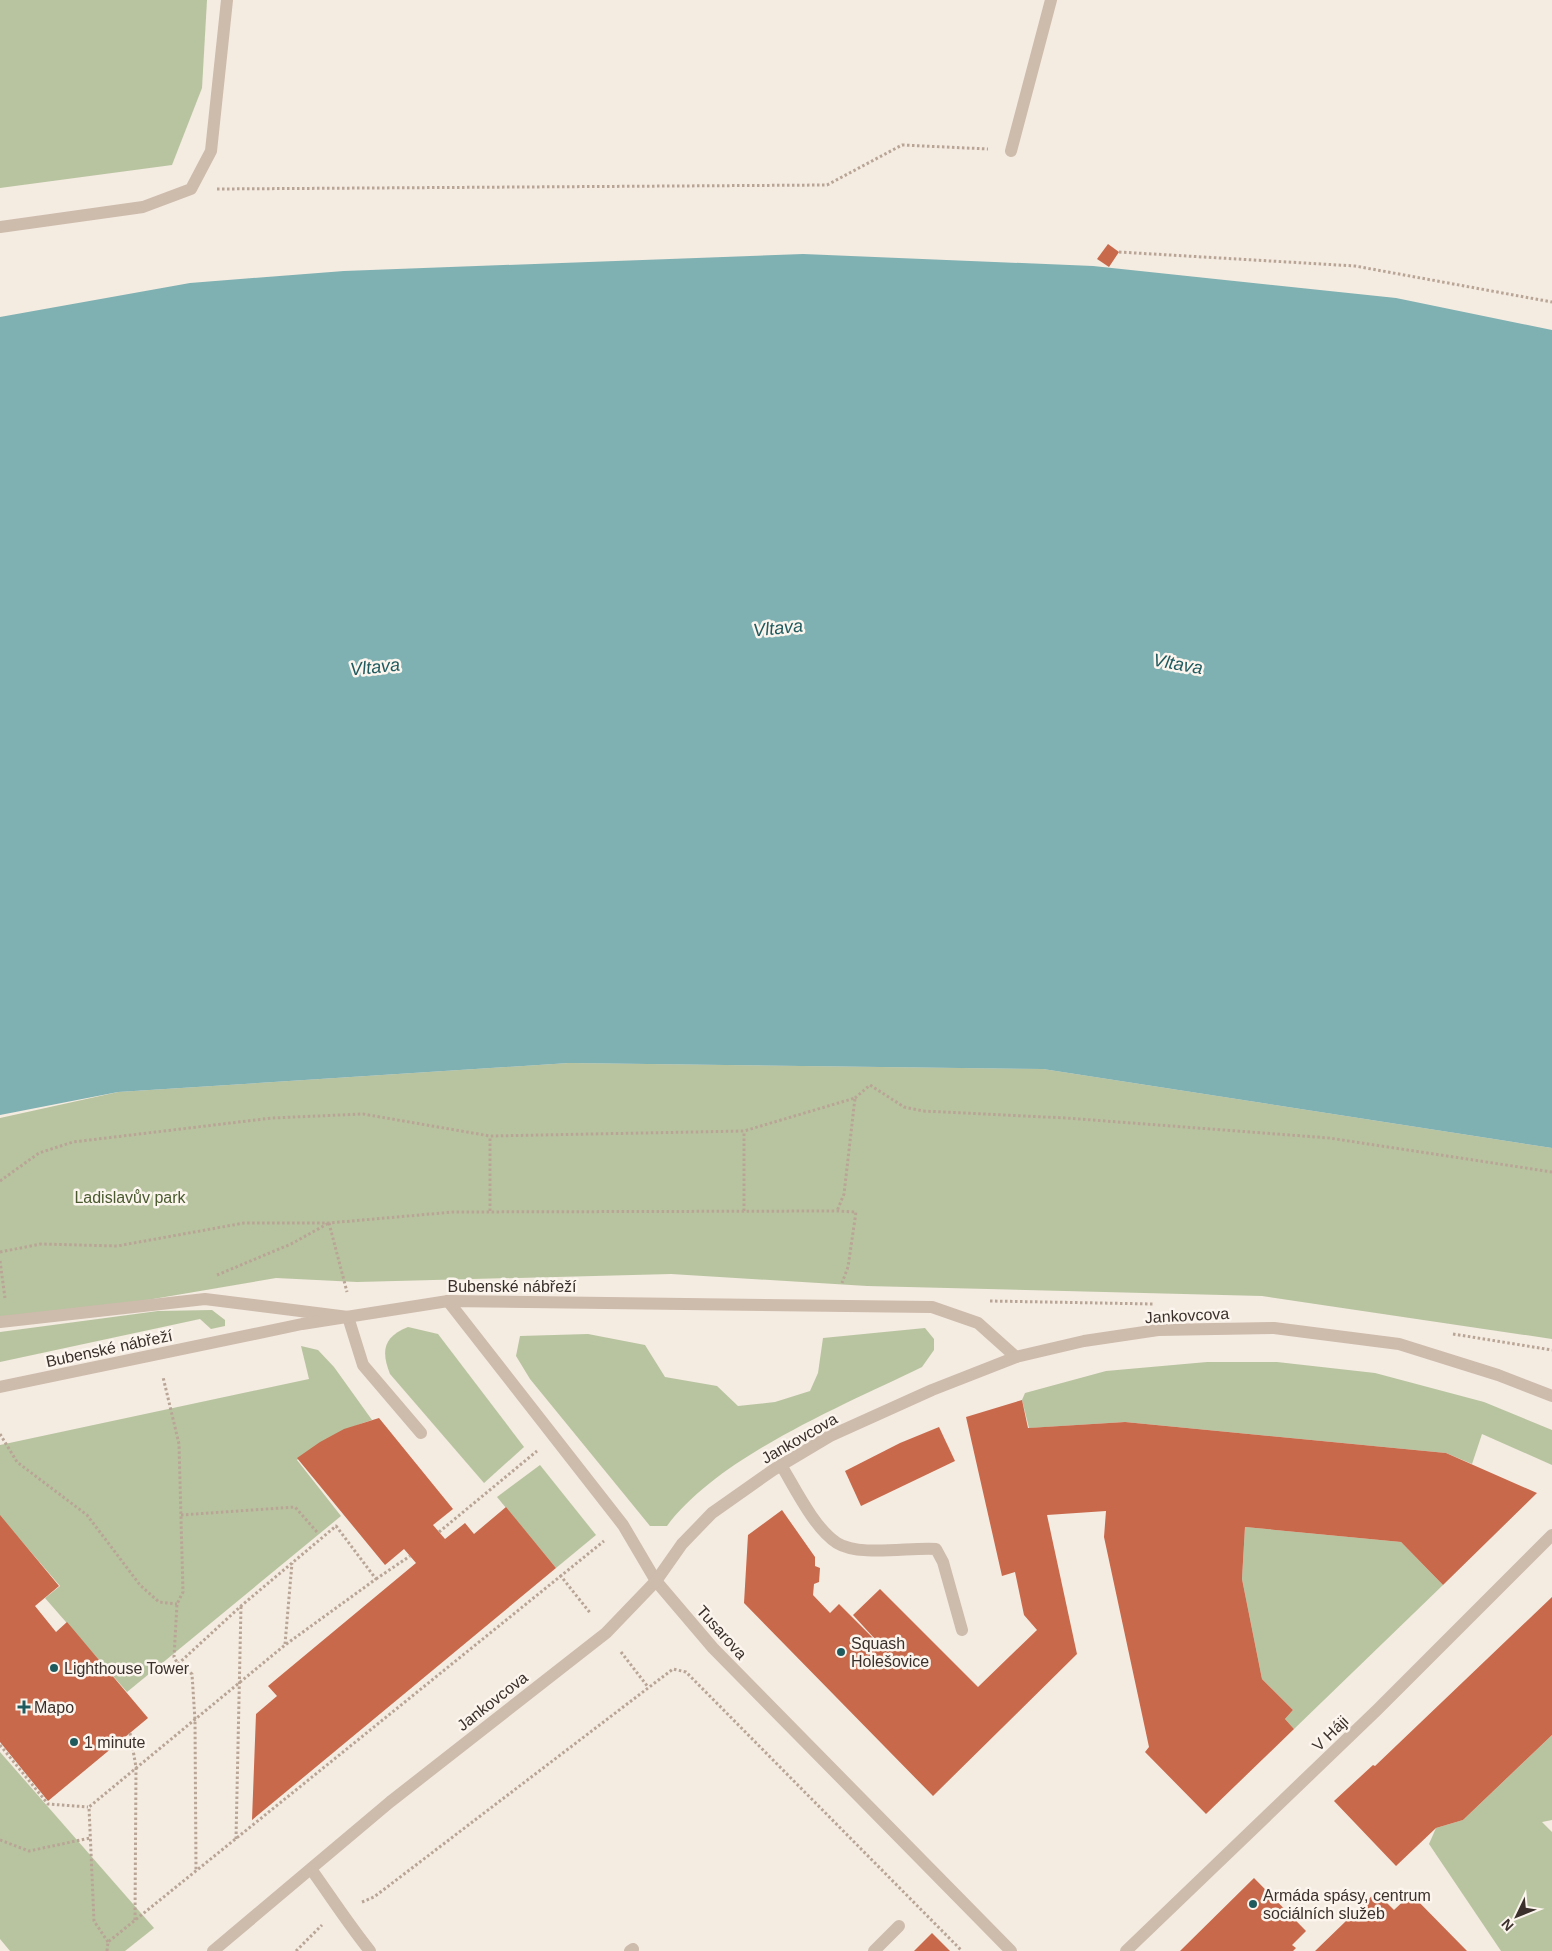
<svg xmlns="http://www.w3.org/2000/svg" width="1552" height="1951" font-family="Helvetica,sans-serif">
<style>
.green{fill:#b8c4a0}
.water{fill:#7fb0b2}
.building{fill:#c8694b}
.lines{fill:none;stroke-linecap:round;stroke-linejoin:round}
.path{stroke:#b9a596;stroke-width:3;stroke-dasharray:2.5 2.5;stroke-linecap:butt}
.service{stroke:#cdbbac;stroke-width:12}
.minor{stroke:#cdbbac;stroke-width:12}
.tertiary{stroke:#cdbbac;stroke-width:12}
.poi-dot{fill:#1f5a5e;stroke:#fbf5ee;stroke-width:2}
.labels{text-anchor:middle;stroke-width:5;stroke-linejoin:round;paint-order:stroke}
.park-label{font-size:16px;fill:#4a5a2e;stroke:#fbf5ee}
.street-label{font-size:16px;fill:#3b302b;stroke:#fbf5ee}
.poi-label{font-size:16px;fill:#3b302b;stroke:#fbf5ee;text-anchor:start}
.water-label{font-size:18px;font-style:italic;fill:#1f5a5e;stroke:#fbf5ee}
</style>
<rect width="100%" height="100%" fill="#f4ebe1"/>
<!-- green -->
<g class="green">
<polygon points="0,0 207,0 202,88 172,165 0,188"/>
<polygon points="569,1063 1043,1069 1552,1148 1552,1339 1262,1296 867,1286 671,1274 357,1282 276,1278 0,1325 0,1118 118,1092"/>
<polygon points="212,1310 225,1320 225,1326 211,1329 200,1319 0,1362 0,1332 158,1311"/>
<path d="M 408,1327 L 438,1334 L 524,1447 L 484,1483 L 390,1374 C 381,1351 383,1337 408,1327 Z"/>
<path d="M 925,1328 L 934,1339 L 934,1350 L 922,1367 C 844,1405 719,1456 667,1526 L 650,1526 L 530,1379 L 516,1356 L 520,1336 L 588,1334 L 645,1345 L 665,1377 L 717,1386 L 738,1406 L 775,1402 L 810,1391 L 818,1373 L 823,1338 Z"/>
<path d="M 301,1346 L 318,1350 L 334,1367 L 372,1420 C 343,1429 321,1441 297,1460 L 341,1516 L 127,1692 L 45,1598 L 60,1586 L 0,1516 L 0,1445 L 309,1379 Z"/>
<polygon points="1207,1362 1277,1362 1375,1373 1484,1402 1552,1430 1552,1465 1482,1434 1472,1464 1446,1453 1125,1422 1029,1428 1022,1400 1025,1393 1106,1371"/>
<polygon points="540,1465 596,1535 556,1568 497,1497"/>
<polygon points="1245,1527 1401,1542 1443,1585 1294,1729 1285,1719 1293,1710 1262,1679 1242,1579"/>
<polygon points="1552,1735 1552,1820 1542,1822 1552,1832 1552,1951 1501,1951 1429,1844 1436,1828 1463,1820"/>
<polygon points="0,1752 154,1928 125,1951 10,1951 0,1939"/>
</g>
<!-- water -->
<polygon class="water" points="803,254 1093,266 1396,298 1552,330 1552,1148 1043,1069 569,1063 118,1092 0,1115 0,317 190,283 344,271"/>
<!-- building -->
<g class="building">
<polygon points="1108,244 1119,252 1109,267 1097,259"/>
<polygon points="1022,1400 1028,1428 1125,1422 1446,1453 1537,1493 1443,1585 1401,1542 1245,1527 1242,1579 1262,1679 1293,1710 1285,1719 1294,1729 1206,1814 1145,1752 1149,1747 1104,1537 1106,1511 1047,1515 1077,1654 933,1796 744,1603 748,1535 782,1510 815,1557 815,1566 820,1568 819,1582 814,1584 813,1595 830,1613 839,1604 885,1650 853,1615 880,1589 978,1687 1037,1630 1024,1615 1015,1572 1002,1576 966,1417"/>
<polygon points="379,1418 453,1509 433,1525 445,1539 465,1523 474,1534 506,1507 556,1568 252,1820 256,1714 277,1696 268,1686 416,1563 404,1549 385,1565 297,1458 320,1442 344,1429"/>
<polygon points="939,1427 955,1461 861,1506 845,1471 900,1443"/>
<polygon points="0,1515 59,1586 35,1606 56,1632 67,1622 148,1718 48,1801 0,1742"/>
<polygon points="1552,1597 1552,1735 1463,1820 1436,1828 1396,1866 1334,1801 1373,1765 1375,1766"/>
<polygon points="1254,1878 1306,1931 1292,1945 1296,1948 1293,1951 1180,1951"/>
<polygon points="1376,1892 1394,1910 1411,1894 1467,1951 1315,1951"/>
<polygon points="932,1933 950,1951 914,1951"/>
</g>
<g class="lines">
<!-- path -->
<g class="path">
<polyline points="217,189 827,185 902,145 988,149"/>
<polyline points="1119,252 1355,266 1552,302"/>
<polyline points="855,1098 870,1085 904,1107 923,1111 1066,1118 1329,1138 1552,1172"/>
<polyline points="0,1181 39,1153 73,1142 272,1118 363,1114 490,1136 744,1131 855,1098 844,1194 837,1211"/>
<polyline points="490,1211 490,1136"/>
<polyline points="744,1211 744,1131"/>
<polyline points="329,1223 347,1292"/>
<polyline points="0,1252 41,1244 117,1246 244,1223 329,1223 453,1212 837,1211 856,1212 848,1267 842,1283"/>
<polyline points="0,1261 5,1298"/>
<polyline points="217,1275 291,1244 329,1223"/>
<polyline points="990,1301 1154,1304"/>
<polyline points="1453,1334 1552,1350"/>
<polyline points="0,1434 17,1462 87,1515 140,1585 159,1602 177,1604"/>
<polyline points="181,1515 295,1507 317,1532"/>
<polyline points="439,1532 537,1451"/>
<polyline points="560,1575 591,1614"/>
<polyline points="376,1579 410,1556"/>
<polyline points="285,1644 292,1563"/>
<polyline points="621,1652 648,1687"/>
<polyline points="178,1664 192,1674 195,1720 196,1871"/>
<polyline points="130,1733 136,1767 135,1920"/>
<polyline points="0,1745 48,1804 88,1807"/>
<polyline points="236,1839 241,1606"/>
<polyline points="0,1840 29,1851 90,1838"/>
<polyline points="362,1902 374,1897 673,1669 686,1672 962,1951"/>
<polyline points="108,1942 94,1921 89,1807 285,1645 376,1579 336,1526 241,1606 178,1664 174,1657 177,1604 183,1592 179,1444 163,1377"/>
<polyline points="107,1951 108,1942 604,1541"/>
<polyline points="296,1951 322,1925"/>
</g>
<!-- service -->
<g class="service">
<polyline points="1011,151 1051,0"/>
<polyline points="0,227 143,207 191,189 211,151 227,0"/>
<polyline points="0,1322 205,1299 348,1317 363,1365 421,1433"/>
<path d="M 781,1465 C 795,1488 814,1528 837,1543 C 859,1557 910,1547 936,1549 L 943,1562 L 962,1630"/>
<path d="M 311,1869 C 331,1897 349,1925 370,1951"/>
<polyline points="630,1951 633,1949"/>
<polyline points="874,1951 899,1926"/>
</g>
<!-- minor -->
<g class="minor">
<polyline points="448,1301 623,1525 656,1581 713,1648 1011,1951"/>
<polyline points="0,1387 302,1324 448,1301 932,1307 978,1323 1016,1357"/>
<polyline points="1126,1951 1377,1710 1552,1535"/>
</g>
<!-- tertiary -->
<polyline class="tertiary" points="213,1951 390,1802 606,1633 656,1581 682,1544 712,1513 773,1470 830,1436 932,1390 1016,1357 1084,1341 1158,1330 1274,1328 1399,1344 1498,1375 1552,1396"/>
</g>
<!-- markers -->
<g class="poi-dot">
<circle cx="841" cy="1652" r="5"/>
<circle cx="54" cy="1668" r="5"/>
<path d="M21.5 1699.5h5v5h5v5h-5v5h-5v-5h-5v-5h5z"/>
<circle cx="74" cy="1742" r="5"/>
<circle cx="1253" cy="1904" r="5"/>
</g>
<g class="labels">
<!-- park labels -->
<g class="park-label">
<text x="130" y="1203">Ladislavův park</text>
</g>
<!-- street labels -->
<g class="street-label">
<text x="512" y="1292">Bubenské nábřeží</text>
<text transform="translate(1187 1315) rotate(-3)" y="6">Jankovcova</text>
<text transform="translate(109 1348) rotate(-12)" y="6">Bubenské nábřeží</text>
<text transform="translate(799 1438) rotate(-30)" y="6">Jankovcova</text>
<text transform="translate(722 1632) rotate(48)" y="6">Tusarova</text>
<text transform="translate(492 1701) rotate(-38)" y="6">Jankovcova</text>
<text transform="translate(1330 1733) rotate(-44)" y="6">V Háji</text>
</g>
<!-- poi labels -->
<g class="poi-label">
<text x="851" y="1649">Squash<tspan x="851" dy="18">Holešovice</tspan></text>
<text x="64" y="1674">Lighthouse Tower</text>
<text x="34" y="1713">Mapo</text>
<text x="84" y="1748">1 minute</text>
<text x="1263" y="1901">Armáda spásy, centrum<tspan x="1263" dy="18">sociálních služeb</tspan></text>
</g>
<!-- water labels -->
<g class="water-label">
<text transform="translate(778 628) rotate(-6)" y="6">Vltava</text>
<text transform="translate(1178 664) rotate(10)" y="6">Vltava</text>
<text transform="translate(375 667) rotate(-6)" y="6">Vltava</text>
</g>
</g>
<!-- north arrow -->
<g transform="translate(1517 1916) rotate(227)" stroke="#fbf5ee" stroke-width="4" paint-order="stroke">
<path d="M0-4L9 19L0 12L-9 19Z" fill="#3b302b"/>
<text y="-8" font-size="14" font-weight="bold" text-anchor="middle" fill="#3b302b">N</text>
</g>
</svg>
